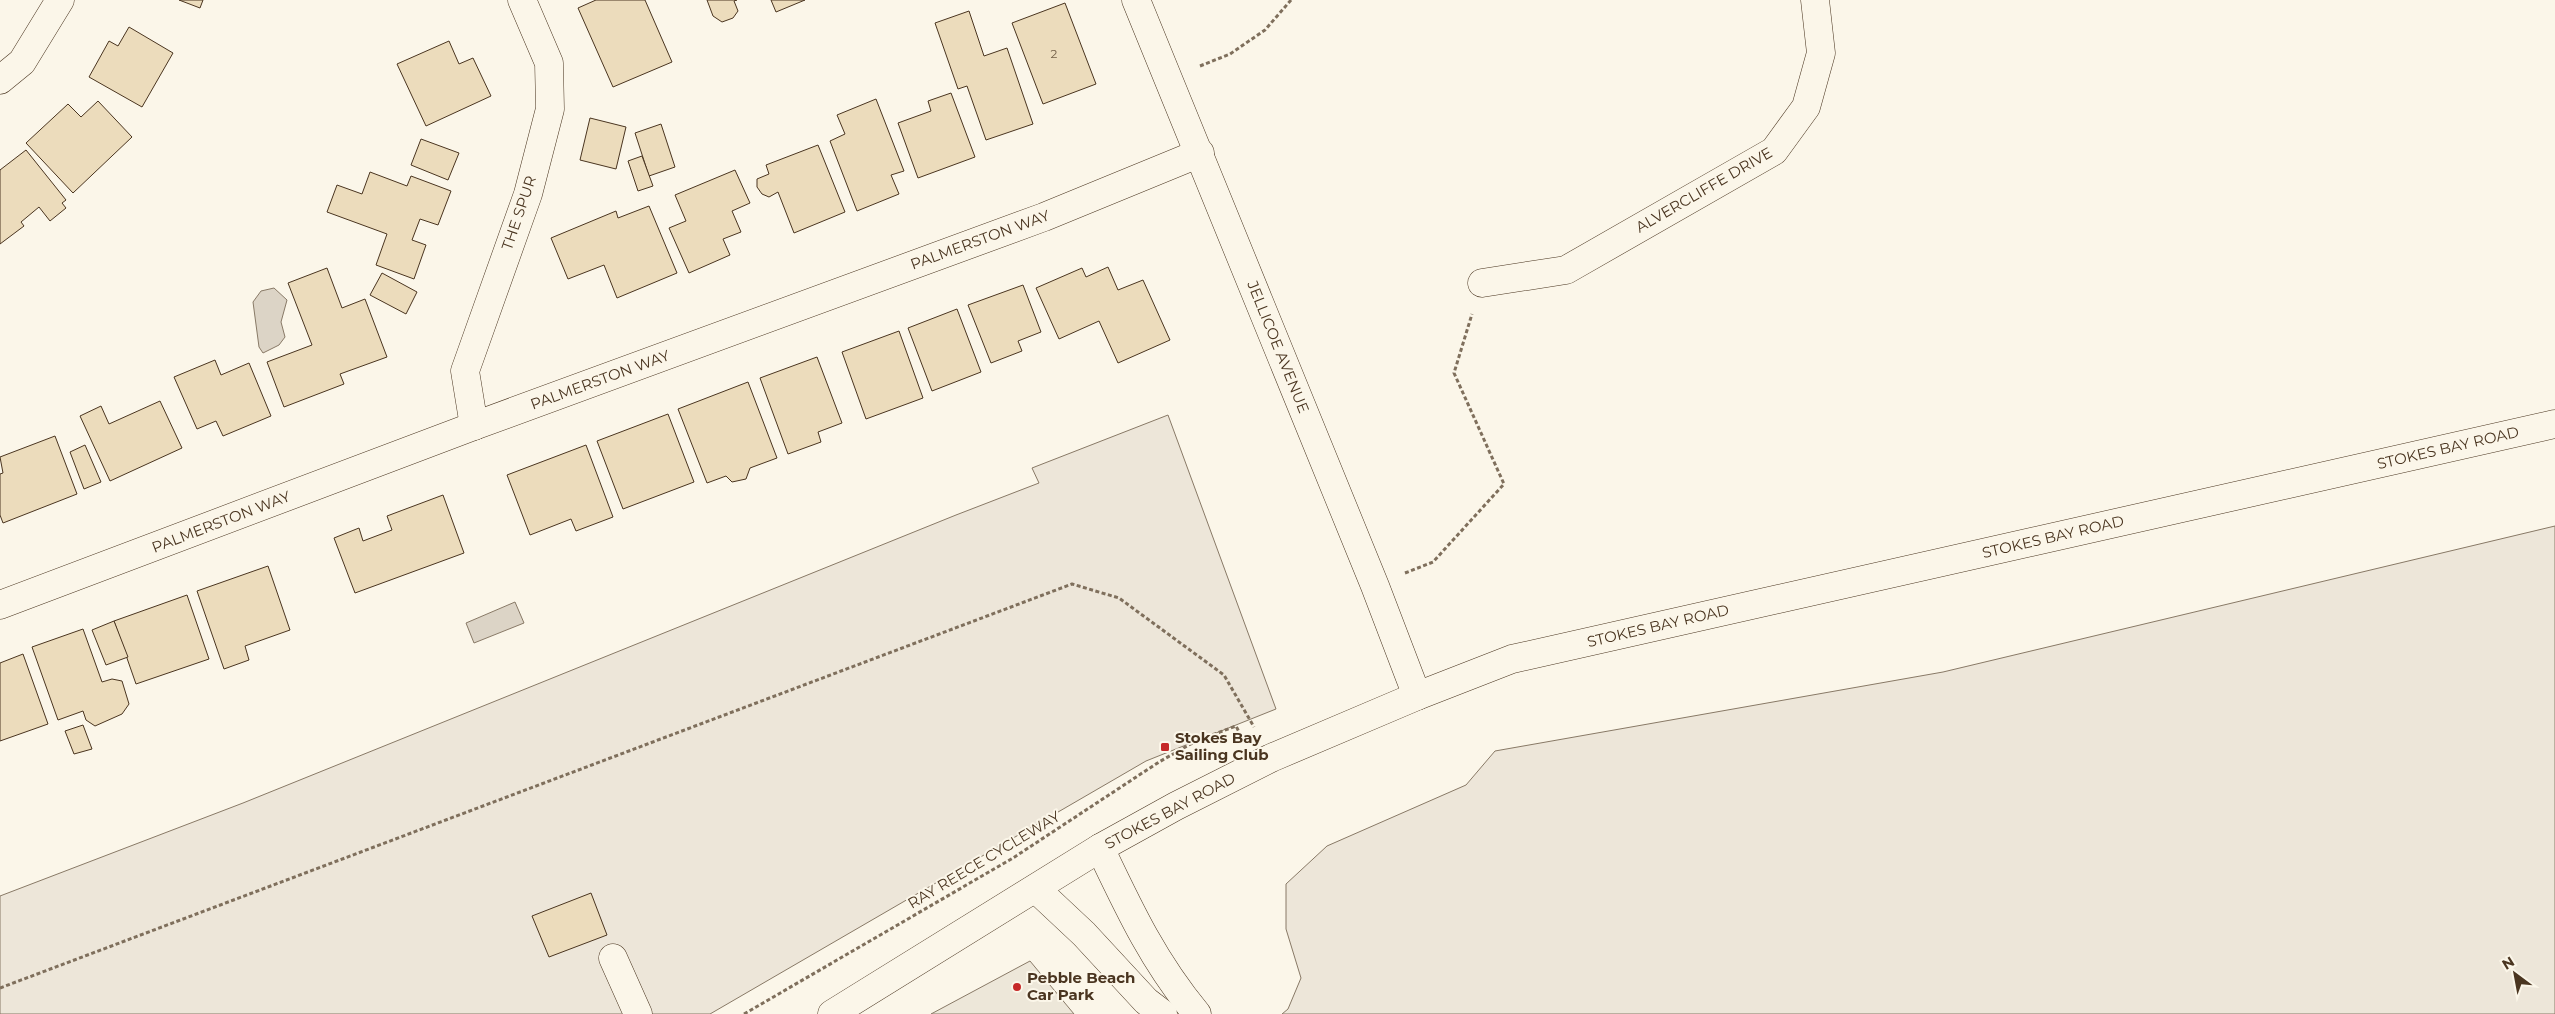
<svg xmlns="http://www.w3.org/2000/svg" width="2555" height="1014" font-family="Montserrat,sans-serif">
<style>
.green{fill:#ede6d9;stroke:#887966}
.parking{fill:#ede7d9;stroke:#887966}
.water{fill:#dcd4c6;stroke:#887966}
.building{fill:#ecdcbc;stroke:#4a3520}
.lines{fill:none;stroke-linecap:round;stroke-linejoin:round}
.minor-casing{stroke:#4a3520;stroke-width:29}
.path{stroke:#7f6f5c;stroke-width:3;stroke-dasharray:4 2.5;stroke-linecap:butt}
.minor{stroke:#fbf6e9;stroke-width:28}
.poi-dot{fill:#c62828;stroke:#fbf6e9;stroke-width:2}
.labels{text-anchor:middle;stroke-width:4;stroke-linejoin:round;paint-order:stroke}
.number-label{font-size:12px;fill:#725f47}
.street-label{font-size:15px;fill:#4a3520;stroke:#fbf6e9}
.poi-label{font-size:15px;font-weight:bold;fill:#4a3520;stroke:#fbf6e9;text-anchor:start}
</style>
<rect width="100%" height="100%" fill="#fbf6e9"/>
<!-- green -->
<g class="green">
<polygon points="1168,415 1276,709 1146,761 710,1014 0,1014 0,896 243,803 956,515 1039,483 1032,468"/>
<polygon points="2555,526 2555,1014 1282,1014 1288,1009 1301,978 1286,929 1286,884 1327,846 1466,785 1495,751 1943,672"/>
</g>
<!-- parking -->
<polygon class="parking" points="1030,961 1074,1014 931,1014"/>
<!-- water -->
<g class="water">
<polygon points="274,288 287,300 281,322 285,337 279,345 263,353 259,347 253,302 261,291"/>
<polygon points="515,602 524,623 474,643 466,623"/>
</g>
<!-- building -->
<g class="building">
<polygon points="179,0 203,0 200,8"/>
<polygon points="596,0 645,0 672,62 613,87 578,8"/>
<polygon points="707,0 737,0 734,1 738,11 733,18 722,22 713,16"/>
<polygon points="771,0 805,0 776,12"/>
<polygon points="1065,3 1096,84 1043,104 1012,23"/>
<polygon points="969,11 984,56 1007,48 1033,124 986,140 967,86 958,89 935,23"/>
<polygon points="129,27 173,53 142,107 89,77 109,41 118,46"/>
<polygon points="449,41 459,64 473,58 491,96 426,126 397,64"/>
<polygon points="951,93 975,157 918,178 898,123 931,111 928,101"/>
<polygon points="876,99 904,171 891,175 899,194 857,211 830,141 845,134 837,115"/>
<polygon points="98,101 132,137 73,193 26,143 68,104 81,117"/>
<polygon points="590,118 626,127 616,169 580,160"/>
<polygon points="661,124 675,167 649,176 635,133"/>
<polygon points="421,139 459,153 448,180 411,165"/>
<polygon points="818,145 845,212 794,233 778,192 769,197 762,194 757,187 757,179 769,174 766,165"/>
<polygon points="26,150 66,200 62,203 66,208 50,221 39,207 21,222 24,226 0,244 0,170"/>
<polygon points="642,156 653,186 638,191 628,161"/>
<polygon points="735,170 750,203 732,211 741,232 723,239 730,255 689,273 669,228 686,221 675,195"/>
<polygon points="370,172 407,186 411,176 451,191 438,225 420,219 412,240 426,245 414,279 376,265 387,234 327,212 337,185 362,194"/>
<polygon points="649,206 677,273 617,298 604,265 568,279 551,238 616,211 618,218"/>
<polygon points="1108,267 1118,290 1143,280 1170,340 1118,363 1099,321 1059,339 1036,288 1082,268 1086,277"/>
<polygon points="327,268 342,308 365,299 387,357 340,374 344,384 284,407 267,362 312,345 288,283"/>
<polygon points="382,273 417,292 406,314 370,295"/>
<polygon points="1023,285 1041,332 1018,341 1022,351 991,363 968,305"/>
<polygon points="957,309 981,372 932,391 908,328"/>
<polygon points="899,331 923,398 866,419 842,352"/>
<polygon points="817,357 842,423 818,432 821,442 788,454 760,378"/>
<polygon points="215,360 221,375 249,363 271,416 223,436 216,421 197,429 174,377"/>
<polygon points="748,382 777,458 750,468 746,479 732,482 726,476 707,483 678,409"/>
<polygon points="160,401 182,448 110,481 80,416 101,406 109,424"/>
<polygon points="668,414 694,482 623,509 597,441"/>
<polygon points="55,436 77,494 3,523 0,515 0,474 3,473 0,457"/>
<polygon points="85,445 101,482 84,489 70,452"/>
<polygon points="586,445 613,517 576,531 571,519 530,535 507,475"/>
<polygon points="443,495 464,553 355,593 334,538 359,528 363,541 392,530 387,516"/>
<polygon points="268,566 290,630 245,646 249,660 224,669 197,591"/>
<polygon points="187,595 209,659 136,684 114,621"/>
<polygon points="114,621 128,657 106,665 92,630"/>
<polygon points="83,629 102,682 112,679 122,681 129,704 122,714 95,726 86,720 83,711 58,720 32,647"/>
<polygon points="23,654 48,724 0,741 0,663"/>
<polygon points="83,725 92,749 74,754 65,731"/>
<polygon points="591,893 607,935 549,957 532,916"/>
</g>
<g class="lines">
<defs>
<g id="minor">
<polyline points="1136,0 1375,586 1417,696"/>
<polyline points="0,80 22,62 60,0"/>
<polyline points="1482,283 1566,270 1774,151 1806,107 1821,53 1815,0"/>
<polyline points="474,426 465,371 528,194 550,109 549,63 522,0"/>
<polyline points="0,605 474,426 1044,217 1200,153"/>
<path d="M 1100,848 C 1129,909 1153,961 1197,1014"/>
<polyline points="1036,889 1084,934 1146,1001 1163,1014"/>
<polyline points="613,958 638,1014"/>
<polyline points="832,1014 1100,848 1176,806 1271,758 1417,696 1512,659 2555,424"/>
</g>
</defs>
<!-- minor casing -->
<use href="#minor" class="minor-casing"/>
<!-- path -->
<g class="path">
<polyline points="1200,66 1230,54 1265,30 1291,0"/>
<polyline points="1405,573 1433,562 1504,484 1454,373 1472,314"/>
<polyline points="0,988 1072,584 1119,598 1224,675 1254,727"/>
<polyline points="744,1014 1013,858 1159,762 1196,741 1236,726 1241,736"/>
</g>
<!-- minor -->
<use href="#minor" class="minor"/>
</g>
<!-- markers -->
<g class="poi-dot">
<rect x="1160" y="742" width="10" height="10" rx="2.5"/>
<circle cx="1017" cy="987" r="5"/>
</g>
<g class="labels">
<!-- number labels -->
<g class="number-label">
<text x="1054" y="58">2</text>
</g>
<!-- street labels -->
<g class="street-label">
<text transform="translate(1704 190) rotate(-30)" y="5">ALVERCLIFFE DRIVE</text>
<text transform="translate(519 213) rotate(-71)" y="5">THE SPUR</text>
<text transform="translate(980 240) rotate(-20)" y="5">PALMERSTON WAY</text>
<text transform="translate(1278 347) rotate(68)" y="5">JELLICOE AVENUE</text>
<text transform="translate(600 380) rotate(-20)" y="5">PALMERSTON WAY</text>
<text transform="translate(2448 448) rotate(-13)" y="5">STOKES BAY ROAD</text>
<text transform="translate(221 522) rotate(-21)" y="5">PALMERSTON WAY</text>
<text transform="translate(2053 537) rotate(-13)" y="5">STOKES BAY ROAD</text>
<text transform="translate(1658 626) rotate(-13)" y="5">STOKES BAY ROAD</text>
<text transform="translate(1170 811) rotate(-28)" y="5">STOKES BAY ROAD</text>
<text transform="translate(984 860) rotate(-31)" y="5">RAY REECE CYCLEWAY</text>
</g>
<!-- poi labels -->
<g class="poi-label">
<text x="1175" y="743">Stokes Bay<tspan x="1175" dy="17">Sailing Club</tspan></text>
<text x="1027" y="983">Pebble Beach<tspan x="1027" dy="17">Car Park</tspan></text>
</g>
</g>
<!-- north arrow -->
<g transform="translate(2515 974) rotate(328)" stroke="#fbf6e9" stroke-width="4" paint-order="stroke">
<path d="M0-4L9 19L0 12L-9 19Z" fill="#4a3520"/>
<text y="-8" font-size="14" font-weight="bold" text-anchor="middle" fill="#4a3520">N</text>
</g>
</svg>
